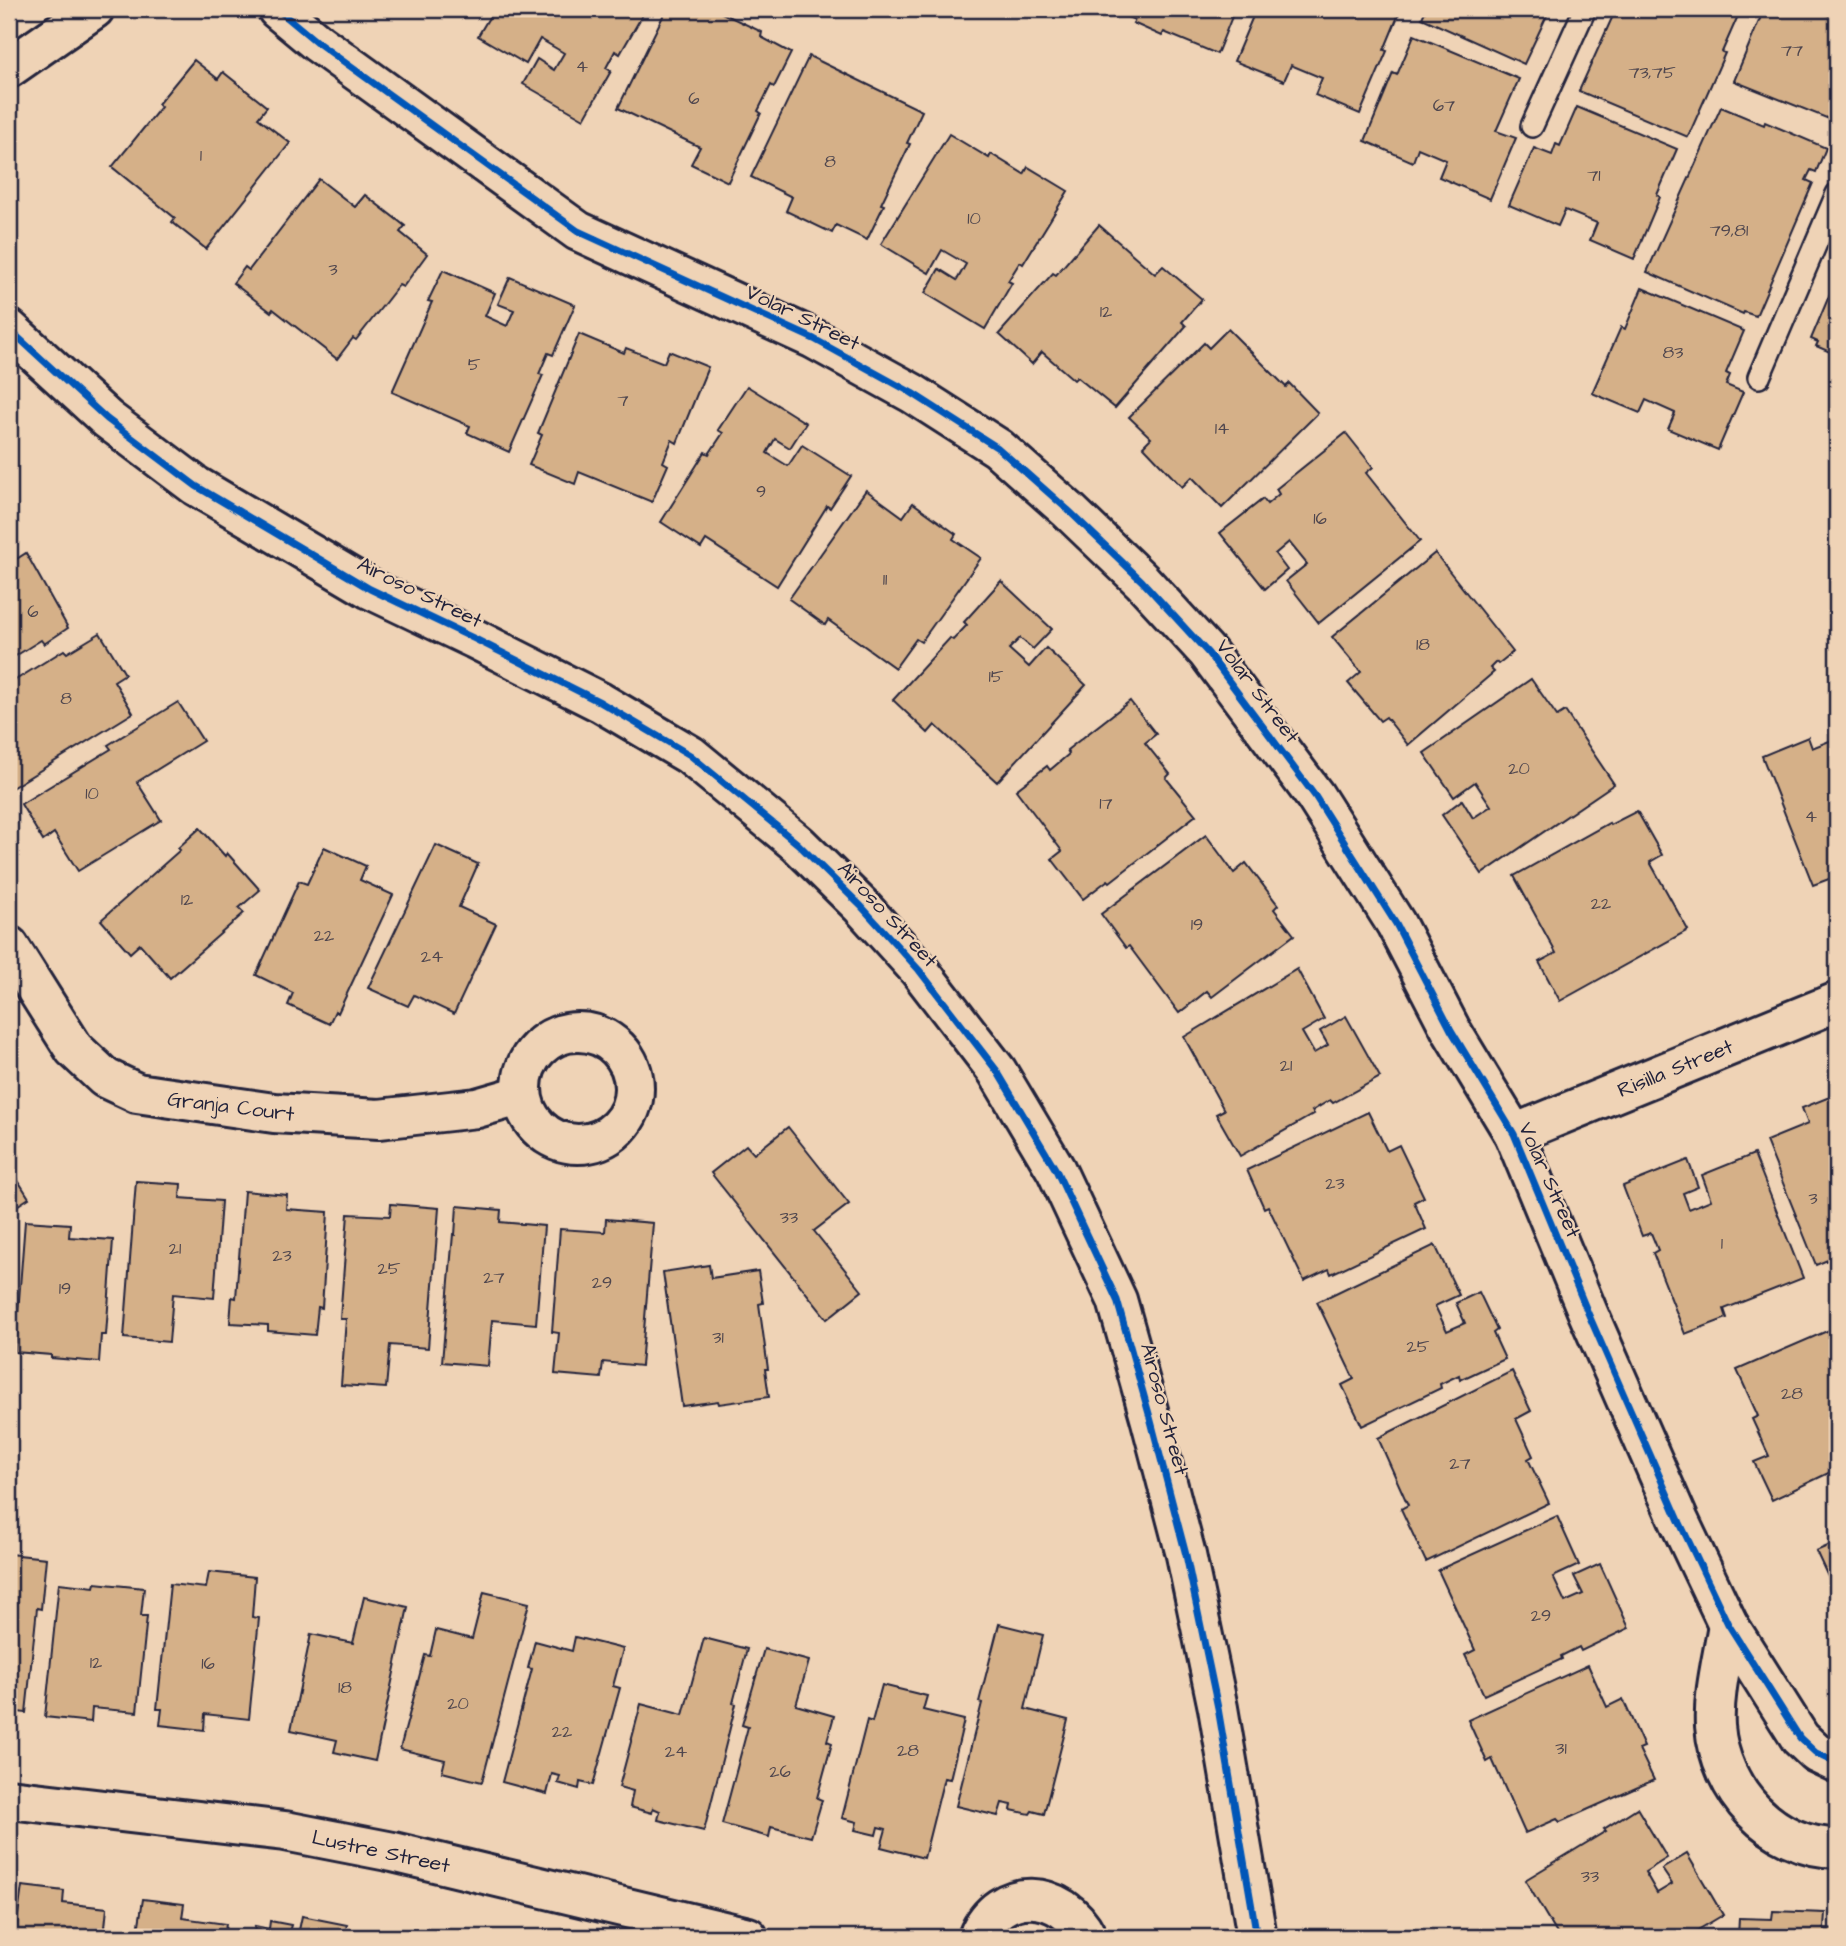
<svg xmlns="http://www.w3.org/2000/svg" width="1846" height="1946" font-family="'Architects Daughter',sans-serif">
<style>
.building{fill:#d5b088;stroke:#22223b;stroke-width:2}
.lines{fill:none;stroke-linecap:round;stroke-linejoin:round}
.lane-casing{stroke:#22223b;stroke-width:26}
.street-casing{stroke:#22223b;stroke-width:44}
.secondary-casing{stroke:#22223b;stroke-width:44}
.lane{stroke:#efd3b6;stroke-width:21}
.street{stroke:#efd3b6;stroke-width:38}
.secondary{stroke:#efd3b6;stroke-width:38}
.cycleway-casing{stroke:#efd3b6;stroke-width:11}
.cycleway{stroke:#0057b8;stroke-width:7}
.labels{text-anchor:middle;stroke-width:5;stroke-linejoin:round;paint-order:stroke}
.number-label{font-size:18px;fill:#4f464e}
.street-label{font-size:21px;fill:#22223b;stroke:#efd3b6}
</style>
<rect width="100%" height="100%" fill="#efd3b6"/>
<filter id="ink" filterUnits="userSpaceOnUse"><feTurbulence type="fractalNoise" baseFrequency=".0143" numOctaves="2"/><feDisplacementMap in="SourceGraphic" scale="14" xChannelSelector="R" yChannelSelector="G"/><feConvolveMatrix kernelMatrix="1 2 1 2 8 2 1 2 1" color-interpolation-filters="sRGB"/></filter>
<g filter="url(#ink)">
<!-- building -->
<g class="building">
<polygon points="494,9 646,9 620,54 615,51 606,68 611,71 584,119 523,84 537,59 554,70 564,53 540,39 526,64 478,36"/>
<polygon points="670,9 724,9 722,13 762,32 761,37 791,53 774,87 771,85 758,111 761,113 728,182 691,164 700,147 618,108 666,10 669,11"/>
<polygon points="1108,9 1235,9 1217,54 1164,32 1162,36 1133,23 1135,20"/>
<polygon points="1256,9 1277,11 1278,9 1401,9 1384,50 1387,51 1360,114 1315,95 1322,78 1291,65 1284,81 1234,61"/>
<polygon points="1426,9 1550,9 1524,64 1422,18"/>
<polygon points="1616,9 1741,9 1722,52 1725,53 1688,137 1579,91"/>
<polygon points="1764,9 1806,9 1814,12 1815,10 1837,19 1837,113 1834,121 1734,81"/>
<polygon points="1414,35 1519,79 1496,131 1516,138 1490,199 1439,177 1446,160 1418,148 1413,162 1365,141 1393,73 1397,75"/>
<polygon points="809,56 922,111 907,143 910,144 881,204 884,205 867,240 836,225 832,233 786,211 792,197 751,177"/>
<polygon points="194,60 218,79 223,72 267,107 258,118 290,143 206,249 172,222 175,218 112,167 161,107 158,104"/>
<polygon points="1577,107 1677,149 1657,195 1660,197 1634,259 1590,240 1597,223 1565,210 1558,226 1509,205 1534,148 1552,155 1556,144 1560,146"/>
<polygon points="1721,107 1764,125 1765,122 1826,148 1816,172 1811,170 1806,180 1813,183 1756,316 1744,312 1743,314 1647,272"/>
<polygon points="949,134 989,158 991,154 1024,174 1028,167 1068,191 1023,264 1020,262 1008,281 1012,283 985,329 925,293 939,269 957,280 966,264 942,250 929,273 881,244"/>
<polygon points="319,179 355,207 365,195 405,226 400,232 427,254 403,287 399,285 356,340 353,338 337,359 273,309 271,312 233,283 245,267 249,270"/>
<polygon points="1099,225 1155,274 1163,266 1202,299 1182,322 1186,326 1115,408 1077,377 1074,380 1042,352 1032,364 999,334 1053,273 1056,275"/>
<polygon points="443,270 495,293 485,316 507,326 514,310 498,304 510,277 575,305 553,355 548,353 539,374 543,375 509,452 467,433 470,426 392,392 432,302 428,301"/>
<polygon points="1837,277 1837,355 1816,346 1818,342 1811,339"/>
<polygon points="1642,288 1744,331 1726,373 1730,375 1726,385 1743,392 1718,450 1668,429 1675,413 1646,400 1640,413 1592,393 1621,327 1625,329"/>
<polygon points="1228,329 1286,387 1289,383 1318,413 1222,508 1192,477 1182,487 1143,446 1151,438 1129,417 1204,343 1209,348"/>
<polygon points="579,334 624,353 626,348 664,363 669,351 708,367 677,443 672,440 663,462 668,465 652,502 579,472 575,484 529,465 542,435 538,433"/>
<polygon points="747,386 806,423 790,448 775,439 767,453 788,466 802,445 851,476 830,508 827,506 777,586 706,540 701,548 661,522 705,452 709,454 723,433 718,430"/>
<polygon points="1346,433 1373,467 1366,473 1420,541 1319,623 1286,581 1307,564 1289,542 1275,554 1287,570 1265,589 1220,533 1263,499 1267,504 1279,494 1276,489"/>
<polygon points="866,490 903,517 913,503 956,534 953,539 981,558 921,642 916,639 895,668 828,620 825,625 789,599"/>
<polygon points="26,553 68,628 44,644 41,640 9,660 9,564"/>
<polygon points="1435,553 1513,652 1498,664 1496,662 1490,668 1494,672 1408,745 1386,717 1380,721 1348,683 1361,672 1332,637"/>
<polygon points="1001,581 1052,629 1033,649 1020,638 1009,649 1029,667 1046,648 1086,685 997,782 935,725 928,733 893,700 950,638 953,640 967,625 964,622"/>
<polygon points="100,633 125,674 114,681 133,713 10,789 9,684 64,650 67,653"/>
<polygon points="1531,679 1557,716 1565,711 1614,784 1482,874 1442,815 1462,800 1473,818 1491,806 1475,782 1454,797 1424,753"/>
<polygon points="1130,701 1156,734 1145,743 1170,774 1166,778 1196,815 1110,882 1108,880 1083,899 1052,859 1062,851 1016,790 1047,766 1050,770 1069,754 1067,750"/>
<polygon points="178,702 203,741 137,782 161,820 78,871 54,833 43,841 21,804 111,749 108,745"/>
<polygon points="1808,737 1812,748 1837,738 1837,876 1813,885 1762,756"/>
<polygon points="1637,811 1662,855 1650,862 1688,930 1560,1001 1539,962 1556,953 1514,876 1609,823 1610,825"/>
<polygon points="200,828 225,856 227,853 260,890 239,908 244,913 170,978 140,944 130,953 101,920 180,850 178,848"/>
<polygon points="1206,835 1234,873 1246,863 1278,905 1274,909 1294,935 1212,997 1207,991 1179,1013 1129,946 1126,948 1101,914"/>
<polygon points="436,845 478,864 459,907 496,924 454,1014 414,995 408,1006 368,988"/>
<polygon points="324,847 366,866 360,880 393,895 338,1013 335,1011 329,1024 288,1005 293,993 256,975 299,881 307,884"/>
<polygon points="1297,969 1324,1019 1302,1032 1314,1053 1328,1045 1320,1031 1346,1016 1380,1077 1333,1103 1330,1100 1312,1111 1314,1114 1240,1156 1216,1114 1224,1110 1184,1037"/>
<polygon points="1837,1094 1837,1256 1816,1265 1766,1141 1808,1124 1802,1108"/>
<polygon points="1368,1112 1387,1151 1399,1145 1424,1197 1414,1202 1426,1229 1331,1274 1329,1269 1304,1281 1268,1206 1264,1208 1247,1170"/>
<polygon points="788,1127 849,1204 814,1231 862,1291 827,1319 711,1173 746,1145 754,1154"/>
<polygon points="9,1139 19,1155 9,1161"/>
<polygon points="1754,1154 1803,1278 1724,1309 1727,1318 1685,1334 1653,1253 1658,1250 1651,1233 1642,1236 1623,1186 1688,1160 1698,1187 1683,1193 1689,1209 1711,1200 1702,1175"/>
<polygon points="9,1166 29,1198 9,1211"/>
<polygon points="136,1181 181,1184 180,1198 221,1201 214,1298 173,1294 169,1342 124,1338"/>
<polygon points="244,1191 287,1195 286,1209 328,1212 322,1308 318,1307 315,1335 268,1331 268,1325 230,1323 232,1297 236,1298"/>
<polygon points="391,1204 439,1208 428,1348 390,1345 386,1388 341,1385 346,1319 340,1319 348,1214 390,1216"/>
<polygon points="457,1206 501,1210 500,1222 544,1226 536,1324 492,1320 488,1366 442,1362 453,1234 455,1235"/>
<polygon points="606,1219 653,1223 641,1366 603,1362 601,1378 555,1374 559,1333 552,1332 560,1229 605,1232"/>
<polygon points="25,1221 70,1224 69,1237 113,1240 106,1335 101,1335 99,1362 51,1358 51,1355 15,1352"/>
<polygon points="1435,1245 1459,1295 1435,1306 1447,1331 1465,1323 1456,1303 1479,1292 1497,1330 1493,1333 1505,1359 1460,1380 1459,1375 1440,1384 1441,1388 1362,1426 1342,1385 1354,1379 1317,1302"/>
<polygon points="709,1265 711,1278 758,1271 763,1303 759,1304 768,1369 765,1369 769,1397 719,1404 718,1401 682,1406 663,1272"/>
<polygon points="1834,1328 1834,1331 1837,1329 1837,1469 1772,1500 1754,1462 1769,1456 1752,1419 1758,1416 1737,1370"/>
<polygon points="1512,1371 1531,1411 1516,1419 1533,1456 1528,1459 1549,1503 1426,1562 1401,1509 1408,1505 1378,1438"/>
<polygon points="1557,1516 1579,1565 1553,1577 1565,1602 1583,1594 1574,1576 1600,1564 1629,1628 1581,1651 1579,1647 1561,1656 1562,1659 1484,1695 1465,1655 1475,1650 1438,1570"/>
<polygon points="1837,1542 1837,1596 1816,1551"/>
<polygon points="9,1554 46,1558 41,1609 37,1608 26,1713 9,1711"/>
<polygon points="209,1572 255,1577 252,1617 259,1618 249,1719 205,1714 204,1730 160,1725 162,1709 157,1709 170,1584 206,1588"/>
<polygon points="59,1583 94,1587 95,1583 144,1588 141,1616 147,1616 137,1712 92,1708 91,1722 45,1717"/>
<polygon points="484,1592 529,1603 482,1782 442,1772 445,1760 400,1749 425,1655 430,1656 436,1630 472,1639"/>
<polygon points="364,1597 408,1607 375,1761 334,1752 337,1740 291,1730 311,1634 353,1643"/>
<polygon points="999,1624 1043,1635 1025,1709 1068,1720 1044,1814 1032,1811 1030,1814 1011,1810 1012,1805 1002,1803 998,1816 956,1806 982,1703 979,1702"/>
<polygon points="575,1637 623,1649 613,1686 620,1688 593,1785 580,1782 579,1789 558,1783 560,1776 552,1774 547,1794 502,1782 532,1669 528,1668 535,1641 572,1651"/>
<polygon points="704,1638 747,1649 733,1703 736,1704 704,1831 658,1820 660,1811 653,1808 652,1813 630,1807 633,1791 619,1787 641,1704 683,1715"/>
<polygon points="764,1649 809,1661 796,1705 834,1716 827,1741 832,1743 817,1798 822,1800 811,1837 771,1827 769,1837 722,1824 748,1727 742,1725"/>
<polygon points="1588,1665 1607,1707 1623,1699 1644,1747 1639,1749 1654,1780 1560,1822 1557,1819 1525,1833 1492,1759 1487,1762 1468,1720"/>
<polygon points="882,1685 927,1696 923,1710 964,1720 950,1779 944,1778 924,1858 881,1847 886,1829 878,1827 876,1835 855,1830 857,1822 842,1818 867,1720 872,1722"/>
<polygon points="1637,1808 1667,1858 1645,1872 1657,1893 1672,1884 1662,1869 1687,1854 1723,1915 1686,1937 1559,1937 1525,1880 1606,1831 1604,1829"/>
<polygon points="22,1886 64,1891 63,1903 107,1908 104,1937 15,1937"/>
<polygon points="143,1899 184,1904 182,1918 226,1924 224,1937 137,1937"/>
<polygon points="1773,1911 1825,1913 1824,1928 1837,1929 1837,1937 1738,1937 1739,1918 1772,1919"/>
<polygon points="302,1916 347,1925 344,1937 253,1937 255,1926 269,1929 270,1921 291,1925 289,1932 298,1935"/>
</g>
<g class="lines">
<defs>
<g id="lane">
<polyline points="1532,126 1585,9"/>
<polyline points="1759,377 1837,194"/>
</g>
<g id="street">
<polyline points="277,9 318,43 578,231 814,339 912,393 998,448 1068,510 1142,581 1208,653 1315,796 1396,924 1451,1030 1514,1134 1588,1313 1680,1523 1728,1624 1800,1738 1816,1753 1837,1763"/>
<polyline points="9,68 94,9"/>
<polyline points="9,946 74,1049 105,1078 137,1093 274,1113 379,1119 477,1108 522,1095"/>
<circle cx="578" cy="1088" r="56"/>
<polyline points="1514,1134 1837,1002"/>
<path d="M 1728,1624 C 1723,1657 1713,1693 1715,1726 C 1720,1790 1771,1847 1837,1848"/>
<polyline points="9,1799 285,1831 393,1852 748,1937"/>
<path d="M 978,1937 C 999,1884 1063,1888 1087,1937"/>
</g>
<polyline id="secondary" points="9,329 107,419 196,486 370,589 475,639 600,702 690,755 798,844 861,906 919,970 997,1071 1056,1170 1117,1300 1151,1421 1186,1555 1218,1708 1257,1937"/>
</defs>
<!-- lane casing -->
<use href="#lane" class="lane-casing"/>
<!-- street casing -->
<use href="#street" class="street-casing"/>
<!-- secondary casing -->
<use href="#secondary" class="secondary-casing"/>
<!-- lane -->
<use href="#lane" class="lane"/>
<!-- street -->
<use href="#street" class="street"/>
<!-- secondary -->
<use href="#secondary" class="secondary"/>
<defs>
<g id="cycleway">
<polyline points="277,9 318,43 578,231 814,339 912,393 998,448 1068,510 1142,581 1208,653 1315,796 1396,924 1451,1030 1514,1134 1588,1313 1680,1523 1728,1624 1800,1738 1816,1753 1837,1763"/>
<polyline points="9,329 107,419 196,486 370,589 475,639 600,702 690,755 798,844 861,906 919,970 997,1071 1056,1170 1117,1300 1151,1421 1186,1555 1218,1708 1257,1937"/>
</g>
</defs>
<!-- cycleway casing -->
<use href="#cycleway" class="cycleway-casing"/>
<!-- cycleway -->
<use href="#cycleway" class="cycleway"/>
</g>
</g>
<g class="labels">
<!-- number labels -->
<g class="number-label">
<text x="1792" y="56">77</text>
<text x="582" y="72">4</text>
<text x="1652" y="78">73,75</text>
<text x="694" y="104">6</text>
<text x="1444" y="111">67</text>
<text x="201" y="161">1</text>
<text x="830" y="167">8</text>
<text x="1594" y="181">71</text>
<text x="974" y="224">10</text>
<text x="1729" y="236">79,81</text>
<text x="333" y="275">3</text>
<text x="1106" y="317">12</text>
<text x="1673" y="358">83</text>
<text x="474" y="370">5</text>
<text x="623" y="406">7</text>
<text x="1222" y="434">14</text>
<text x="761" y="497">9</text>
<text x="1320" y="524">16</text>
<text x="885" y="585">11</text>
<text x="33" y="617">6</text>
<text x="1423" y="650">18</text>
<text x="996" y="682">15</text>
<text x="66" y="704">8</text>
<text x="1519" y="774">20</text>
<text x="92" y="799">10</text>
<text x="1106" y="809">17</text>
<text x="1811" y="822">4</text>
<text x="187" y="905">12</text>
<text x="1601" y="909">22</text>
<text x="1197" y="930">19</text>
<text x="324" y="941">22</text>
<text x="432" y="962">24</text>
<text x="1286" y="1071">21</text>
<text x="1335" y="1189">23</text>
<text x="1813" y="1204">3</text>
<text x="789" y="1223">33</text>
<text x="1722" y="1249">1</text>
<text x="175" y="1254">21</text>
<text x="282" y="1261">23</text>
<text x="389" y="1274">25</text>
<text x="494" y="1283">27</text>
<text x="602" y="1288">29</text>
<text x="65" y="1294">19</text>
<text x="718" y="1343">31</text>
<text x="1418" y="1352">25</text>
<text x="1792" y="1399">28</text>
<text x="1460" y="1469">27</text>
<text x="1541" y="1621">29</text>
<text x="96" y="1668">12</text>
<text x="208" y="1669">16</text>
<text x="345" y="1693">18</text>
<text x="458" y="1709">20</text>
<text x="562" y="1737">22</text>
<text x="1561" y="1754">31</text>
<text x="908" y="1756">28</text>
<text x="676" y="1757">24</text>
<text x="780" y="1777">26</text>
<text x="1590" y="1882">33</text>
</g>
<!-- street labels -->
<g class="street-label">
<text transform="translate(803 317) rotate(26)" y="7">Volar Street</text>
<text transform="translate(420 592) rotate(26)" y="7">Airoso Street</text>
<text transform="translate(1258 691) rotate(53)" y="7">Volar Street</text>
<text transform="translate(888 914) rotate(47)" y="7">Airoso Street</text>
<text transform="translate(1675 1068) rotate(-22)" y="7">Risilla Street</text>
<text transform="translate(231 1106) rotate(7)" y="7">Granja Court</text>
<text transform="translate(1550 1180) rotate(66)" y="7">Volar Street</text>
<text transform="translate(1165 1409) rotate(75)" y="7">Airoso Street</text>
<text transform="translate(381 1851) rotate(12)" y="7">Lustre Street</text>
</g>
</g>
<!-- margin -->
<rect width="1846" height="1946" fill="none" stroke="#efd3b6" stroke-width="35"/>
<rect x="18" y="18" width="1811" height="1911" fill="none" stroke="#22223b" stroke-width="2.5" filter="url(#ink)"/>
</svg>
